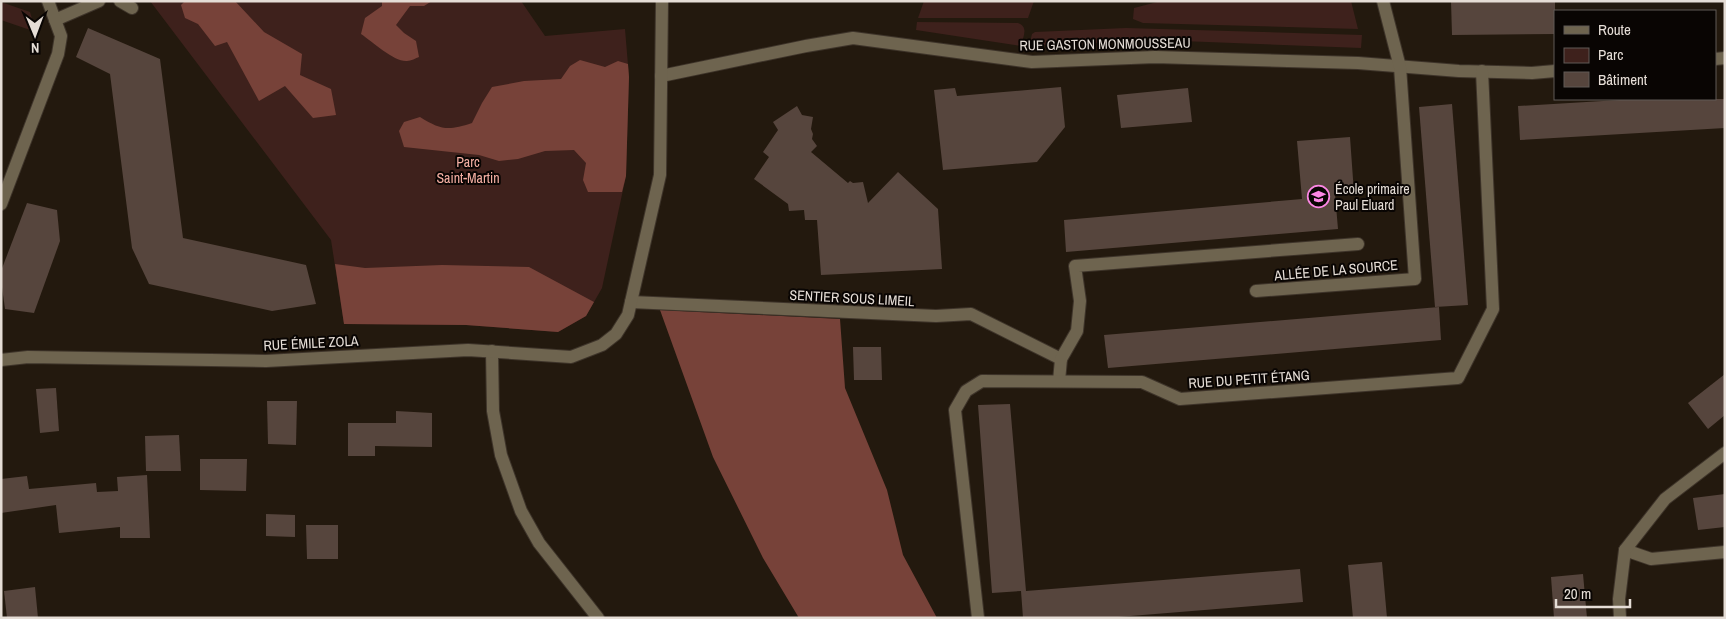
<svg xmlns="http://www.w3.org/2000/svg" width="1726" height="619" font-family="'Archivo Narrow',sans-serif">
<style>
.green{fill:#3e211c}
.forest{fill:#774239}
.building{fill:#56453d}
.lines{fill:none;stroke-linecap:round;stroke-linejoin:round}
.minor-casing{stroke:#3e342a;stroke-width:14}
.minor{stroke:#6e644f;stroke-width:12}
.labels{text-anchor:middle;stroke-width:4;stroke-linejoin:round;paint-order:stroke}
.street-label{font-size:14px;fill:#e5ddd6;stroke:#090503}
.park-label{font-size:14px;fill:#f6b0a4;stroke:#090503}
.poi-label{font-size:14px;fill:#e5ddd6;stroke:#090503;text-anchor:start}
</style>
<rect width="100%" height="100%" fill="#23190e"/>
<!-- green -->
<g class="green">
<polygon points="150,1 521,1 545,36 625,29 629,77 626,176 602,288 586,316 558,332 466,325 344,324 331,240"/>
<polygon points="924,1 1034,1 1028,18 918,18"/>
<polygon points="1161,1 1351,1 1358,29 1143,23 1133,19 1134,8"/>
<polygon points="1,2 30,12 36,32 1,20"/>
<path d="M 917,22 L 1018,23 C 1029,27 1023,37 1021,46 L 916,30 Z"/>
<polygon points="1126,28 1362,35 1361,48 1156,40 1029,46 1032,34 1035,32"/>
</g>
<!-- forest -->
<g class="forest">
<polygon points="185,1 235,1 264,32 302,54 300,75 331,89 336,115 313,118 285,86 259,101 227,42 215,46 198,24 185,18 181,5"/>
<path d="M 382,1 L 432,1 L 424,6 L 410,6 L 396,25 L 404,33 L 416,41 L 419,57 C 416,58 411,61 407,61 C 394,62 373,42 361,34 L 365,18 L 382,6 Z"/>
<path d="M 580,60 L 605,67 L 618,61 L 628,64 L 629,77 L 626,176 L 622,192 L 588,192 L 583,180 L 586,163 L 574,150 L 545,151 L 518,159 L 499,161 L 479,155 L 404,147 L 399,131 L 404,122 L 420,117 C 441,130 448,131 472,123 L 482,103 L 492,87 L 524,81 L 561,79 L 570,66 Z"/>
<polygon points="335,264 365,268 442,265 529,267 594,302 586,316 558,332 466,325 344,324"/>
<polygon points="660,310 840,319 845,388 887,490 903,555 937,618 799,618 763,558 713,457"/>
</g>
<!-- building -->
<g class="building">
<polygon points="1451,1 1555,1 1555,34 1452,35"/>
<polygon points="88,28 160,59 183,238 306,265 316,304 272,311 149,284 132,248 110,74 76,57"/>
<polygon points="1061,87 1065,127 1037,162 943,170 934,90 955,88 957,96"/>
<polygon points="1188,88 1192,122 1121,128 1117,95"/>
<polygon points="1636,99 1725,99 1725,128 1520,140 1518,106"/>
<polygon points="1452,104 1468,305 1435,307 1419,107"/>
<polygon points="797,106 802,115 813,117 811,129 813,134 812,139 817,146 811,152 848,183 850,181 853,183 863,182 868,203 898,172 938,209 942,269 821,275 817,220 805,220 804,210 789,211 788,204 754,179 769,157 763,152 778,130 773,122"/>
<polygon points="1350,137 1354,193 1335,194 1338,229 1066,252 1064,220 1302,199 1297,141"/>
<polygon points="27,203 57,210 60,241 34,313 5,309 1,280 1,271"/>
<polygon points="1439,307 1441,340 1108,368 1104,335"/>
<polygon points="853,347 881,347 882,380 854,380"/>
<polygon points="1725,374 1725,415 1708,429 1688,403"/>
<polygon points="56,388 59,431 40,433 36,389"/>
<polygon points="267,401 297,401 296,445 268,444"/>
<polygon points="1010,404 1026,591 1300,569 1303,602 1106,618 1023,618 1021,591 992,593 978,405"/>
<polygon points="396,411 432,413 432,447 375,446 375,456 348,456 348,423 396,423"/>
<polygon points="179,435 181,471 146,471 145,436"/>
<polygon points="200,459 247,459 246,491 200,490"/>
<polygon points="147,475 150,538 120,538 120,527 59,533 56,505 1,513 1,479 27,476 29,489 96,483 97,492 118,491 117,477"/>
<polygon points="1725,494 1725,527 1698,530 1693,498"/>
<polygon points="266,514 295,515 295,537 266,536"/>
<polygon points="306,525 338,525 338,559 307,559"/>
<polygon points="1382,562 1387,618 1353,618 1348,565"/>
<polygon points="1583,574 1587,618 1554,618 1551,577"/>
<polygon points="35,587 38,618 7,618 4,591"/>
</g>
<g class="lines">
<defs>
<g id="minor">
<polyline points="120,1 132,8"/>
<polyline points="55,20 99,1"/>
<polyline points="1715,59 1725,58"/>
<polyline points="661,76 806,46 853,38 1032,62 1155,57 1358,63 1459,71 1532,73 1555,71"/>
<polyline points="1,204 58,54 61,36 48,1"/>
<polyline points="1256,291 1415,279 1400,67 1383,1"/>
<polyline points="631,302 936,316 971,314 1061,359"/>
<polyline points="492,351 493,411 501,455 521,511 539,543 598,618"/>
<polyline points="1,360 28,357 266,361 468,350 571,357 602,345 616,334 628,315 660,175 662,1"/>
<polyline points="1059,381 1061,359 1077,331 1080,301 1075,266 1358,244"/>
<polyline points="1625,550 1651,559 1725,552"/>
<polyline points="978,618 955,410 966,391 982,381 1142,382 1180,399 1458,378 1493,309 1482,71"/>
<polyline points="1620,618 1619,599 1625,550 1665,499 1725,453"/>
</g>
</defs>
<!-- minor casing -->
<use href="#minor" class="minor-casing"/>
<!-- minor -->
<use href="#minor" class="minor"/>
</g>
<!-- icons -->
<defs>
<symbol id="school-ring" viewBox="-11 -11 22 22"><circle r="9.5" fill="#090503" stroke="#fc86e4" stroke-width="1.5"/><path d="M0-5L7-2L0 1L-7-2ZM-4 1L0 2.5L4 1V4Q0 6-4 4Z" fill="#fc86e4"/></symbol>
</defs>
<g fill-rule="evenodd">
<use href="#school-ring" x="1306" y="184" width="25" height="25"/>
</g>
<g class="labels">
<!-- street labels -->
<g class="street-label">
<text transform="translate(1105 44) rotate(-1)" y="5">RUE GASTON MONMOUSSEAU</text>
<text transform="translate(1336 270) rotate(-5)" y="5">ALLÉE DE LA SOURCE</text>
<text transform="translate(852 298) rotate(3)" y="5">SENTIER SOUS LIMEIL</text>
<text transform="translate(311 343) rotate(-3)" y="5">RUE ÉMILE ZOLA</text>
<text transform="translate(1249 379) rotate(-4)" y="5">RUE DU PETIT ÉTANG</text>
</g>
<!-- park labels -->
<g class="park-label">
<text x="468" y="167">Parc<tspan x="468" dy="16">Saint-Martin</tspan></text>
</g>
<!-- poi labels -->
<g class="poi-label">
<text x="1335" y="194">École primaire<tspan x="1335" dy="16">Paul Eluard</tspan></text>
</g>
</g>
<!-- border -->
<rect width="1726" height="619" fill="none" stroke="#e5ddd6" stroke-width="5"/>
<!-- legend -->
<rect x="1554" y="10" width="162" height="90" fill="#090503" stroke="#615b57"/>
<rect x="1564" y="26" width="25" height="8" fill="#6e644f" stroke="#615b57"/>
<text x="1598" y="35" font-size="15" fill="#e5ddd6">Route</text>
<rect x="1564" y="48" width="25" height="15" fill="#3e211c" stroke="#615b57"/>
<text x="1598" y="60" font-size="15" fill="#e5ddd6">Parc</text>
<rect x="1564" y="72" width="25" height="15" fill="#56453d" stroke="#615b57"/>
<text x="1598" y="85" font-size="15" fill="#e5ddd6">Bâtiment</text>
<!-- north arrow -->
<g transform="translate(35 35) rotate(179)" stroke="#090503" stroke-width="4" paint-order="stroke">
<path d="M0-4L9 19L0 12L-9 19Z" fill="#e5ddd6"/>
<text y="-8" font-size="14" font-weight="bold" text-anchor="middle" fill="#e5ddd6">N</text>
</g>
<!-- scale -->
<path d="M1556 599v8h74v-8" fill="none" stroke="#e5ddd6" stroke-width="2.5"/>
<text x="1564" y="599" font-size="15" fill="#e5ddd6" stroke="#090503" stroke-width="4" paint-order="stroke">20 m</text>
</svg>
